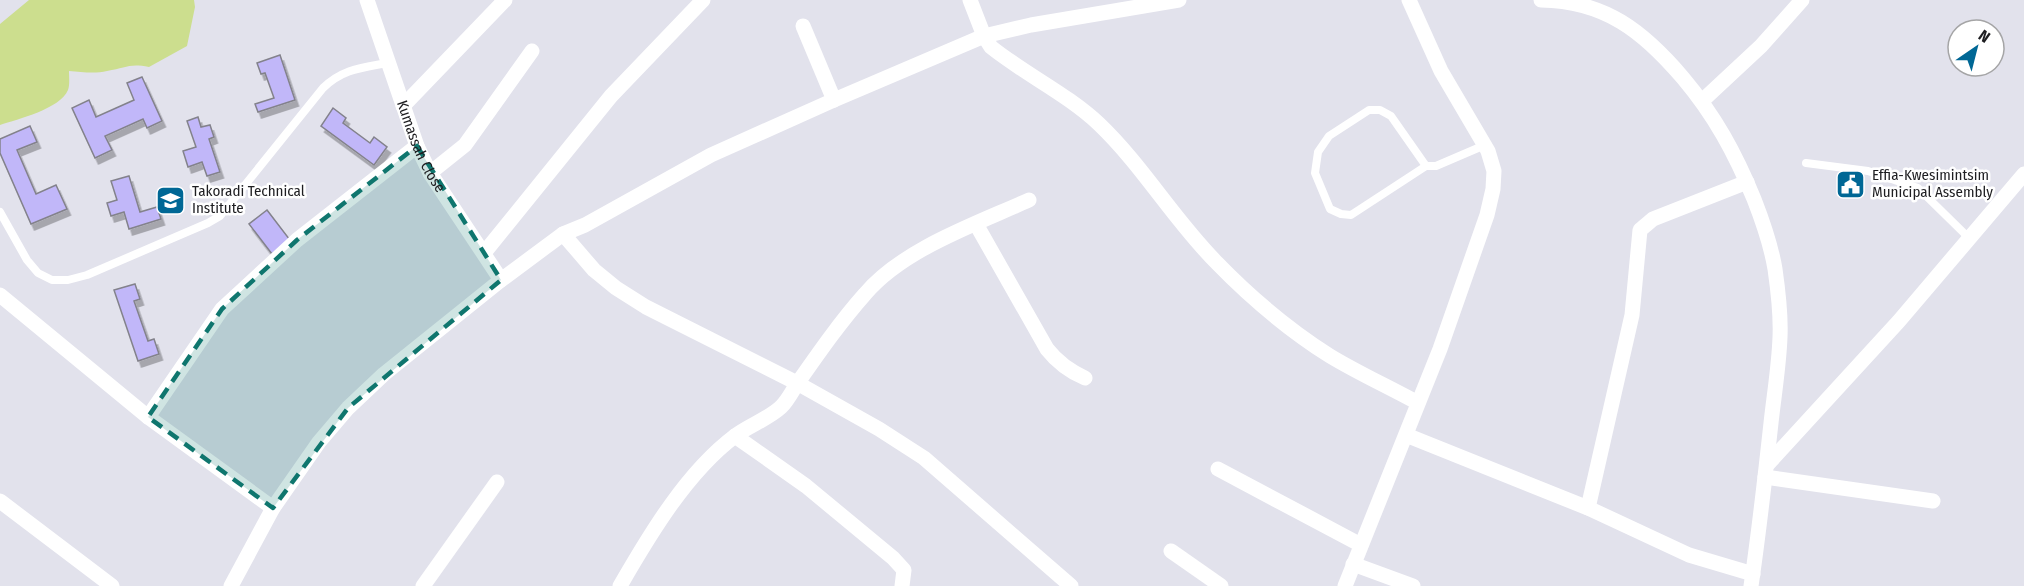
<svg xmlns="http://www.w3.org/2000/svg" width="2024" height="586" font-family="'Fira Sans Condensed',sans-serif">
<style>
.green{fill:#ccde8e}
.building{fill:#c1b7f9;stroke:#83828b;stroke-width:1.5;filter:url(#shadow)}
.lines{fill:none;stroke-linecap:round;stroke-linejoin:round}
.lane{stroke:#fff;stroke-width:8}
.street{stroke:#fff;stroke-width:15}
.marked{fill:#0f766e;fill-opacity:0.2;stroke:#0f766e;stroke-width:4.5;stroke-dasharray:12 8;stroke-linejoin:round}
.labels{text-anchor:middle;stroke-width:5;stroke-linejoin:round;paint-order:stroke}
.street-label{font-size:15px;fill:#1e1e21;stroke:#fff}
.poi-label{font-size:15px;fill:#1e1e21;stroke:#fff;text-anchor:start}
</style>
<defs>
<filter id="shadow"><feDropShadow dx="3.5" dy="6" stdDeviation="0" flood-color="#0004"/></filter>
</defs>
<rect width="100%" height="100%" fill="#e2e2ec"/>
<!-- green -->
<path class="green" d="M 29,0 L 194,0 L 195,7 L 187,46 L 149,67 C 129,63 126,68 107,71 C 95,74 82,72 69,71 C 69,77 70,85 68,90 C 60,109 18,119 0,125 L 0,24 Z"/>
<!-- building -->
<g class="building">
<polygon points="280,55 295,100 258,112 255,104 274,98 265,73 261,74 257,63"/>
<polygon points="142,77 162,121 147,128 143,119 105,136 112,150 95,158 72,108 89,100 96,117 134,100 127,83"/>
<polygon points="333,108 346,118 343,123 370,143 374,137 387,147 374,165 321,126"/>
<polygon points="198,117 201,127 210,125 214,137 209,139 220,172 207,176 202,162 188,167 183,151 196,147 187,121"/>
<polygon points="30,126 37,142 17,150 36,194 56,185 67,209 31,224 0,153 0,139"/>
<polygon points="129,176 140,212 157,207 161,219 129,229 124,212 111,216 107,203 117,200 111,181"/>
<polygon points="267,210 290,240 272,254 249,224"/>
<polygon points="135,284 140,299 134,301 148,341 154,339 159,354 138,361 114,290"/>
</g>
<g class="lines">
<!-- lane -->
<g class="lane">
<polyline points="1806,163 1868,171 1918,188 1969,238"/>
<polyline points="1426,166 1391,116 1380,110 1369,110 1329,136 1318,152 1315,173 1330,209 1341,214 1351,215 1426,166 1436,166 1485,145"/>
<path d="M 0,212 L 27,260 L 38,273 L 52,280 L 68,280 L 87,275 L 208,223 L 220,216 L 323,88 C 343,69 361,68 387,63"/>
</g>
<!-- street -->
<g class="street">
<path id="s1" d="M 367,0 L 417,146 L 430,173 L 501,280"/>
<path d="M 970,0 L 984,36 L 991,47 C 1026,75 1067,94 1099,124 C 1143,166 1174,220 1217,263 C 1251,298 1289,330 1330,356 C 1358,373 1389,387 1418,403"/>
<path d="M 1541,0 C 1605,1 1643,31 1683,78 C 1715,116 1735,153 1754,199 C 1763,222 1771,245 1775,269 C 1778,290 1781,315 1780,337 C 1779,366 1774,395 1771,423 C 1765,478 1759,532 1751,586"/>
<polyline points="803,26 834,100"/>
<polyline points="1702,101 1761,46 1802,0"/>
<polyline points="403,106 505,0"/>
<polyline points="430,173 465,145 532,51"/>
<path d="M 976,224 L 1047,349 C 1058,363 1069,371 1085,378"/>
<polyline points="563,234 594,270 616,288 646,307 797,383 879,429 924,458 1071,586"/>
<polyline points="484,253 611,96 703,0"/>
<polyline points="0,295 148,417 273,508"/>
<polyline points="148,417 222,309 297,240 417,146"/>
<polyline points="1406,435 1588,508 1689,555 1753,574"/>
<polyline points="735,436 806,486 893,558 904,570 902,586"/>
<polyline points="1767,465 1899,321 2024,174"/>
<polyline points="1218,469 1361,545"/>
<polyline points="1765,477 1933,501"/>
<polyline points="0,501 112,586"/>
<polyline points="1588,508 1632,315 1640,230 1653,219 1747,182"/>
<polyline points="1171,551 1221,586"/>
<polyline points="1353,564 1413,586"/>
<polyline points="231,586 273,508 319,442 348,408 384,374 501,280 563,234 585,225 711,155 834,100 984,36 1031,25 1179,0"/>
<polyline points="423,586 497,482"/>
<path d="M 620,586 C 650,534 687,472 735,436 C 750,425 768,419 781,407 C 789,399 793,389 799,381 C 820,351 841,321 865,294 C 903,249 976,224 1029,200"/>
<polyline points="1345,586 1440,349 1487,215 1493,189 1494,171 1488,151 1441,71 1409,0"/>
</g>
</g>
<!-- marked area -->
<path class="marked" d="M 417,146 L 501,280 L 348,408 L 273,508 L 148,417 L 222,309 L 297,240 Z"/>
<!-- icons -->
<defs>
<symbol id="civic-square" viewBox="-11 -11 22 22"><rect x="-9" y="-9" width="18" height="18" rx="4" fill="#006795" stroke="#fff"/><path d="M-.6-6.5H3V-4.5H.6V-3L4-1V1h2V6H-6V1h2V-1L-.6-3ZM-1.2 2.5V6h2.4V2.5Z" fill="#fff"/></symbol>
<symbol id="school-square" viewBox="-11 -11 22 22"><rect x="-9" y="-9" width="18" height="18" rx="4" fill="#006795" stroke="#fff"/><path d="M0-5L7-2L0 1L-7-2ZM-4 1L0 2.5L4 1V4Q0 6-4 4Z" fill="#fff"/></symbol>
</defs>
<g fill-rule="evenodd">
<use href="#civic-square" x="1834" y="168" width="33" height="33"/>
<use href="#school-square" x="154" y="184" width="33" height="33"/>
</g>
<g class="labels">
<!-- street labels -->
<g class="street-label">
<text dy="5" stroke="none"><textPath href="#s1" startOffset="156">Kumassah Close</textPath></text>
</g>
<!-- poi labels -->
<g class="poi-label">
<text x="1872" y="180">Effia-Kwesimintsim<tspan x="1872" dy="17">Municipal Assembly</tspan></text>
<text x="192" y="196">Takoradi Technical<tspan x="192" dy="17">Institute</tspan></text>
</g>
</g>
<!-- north arrow -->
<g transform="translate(1976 48) rotate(35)"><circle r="28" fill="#ffffff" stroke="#a5a5a6" stroke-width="1.5"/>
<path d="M0-4.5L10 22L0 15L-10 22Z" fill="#006795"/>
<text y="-9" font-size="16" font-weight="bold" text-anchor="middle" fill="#1e1e21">N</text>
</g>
</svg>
